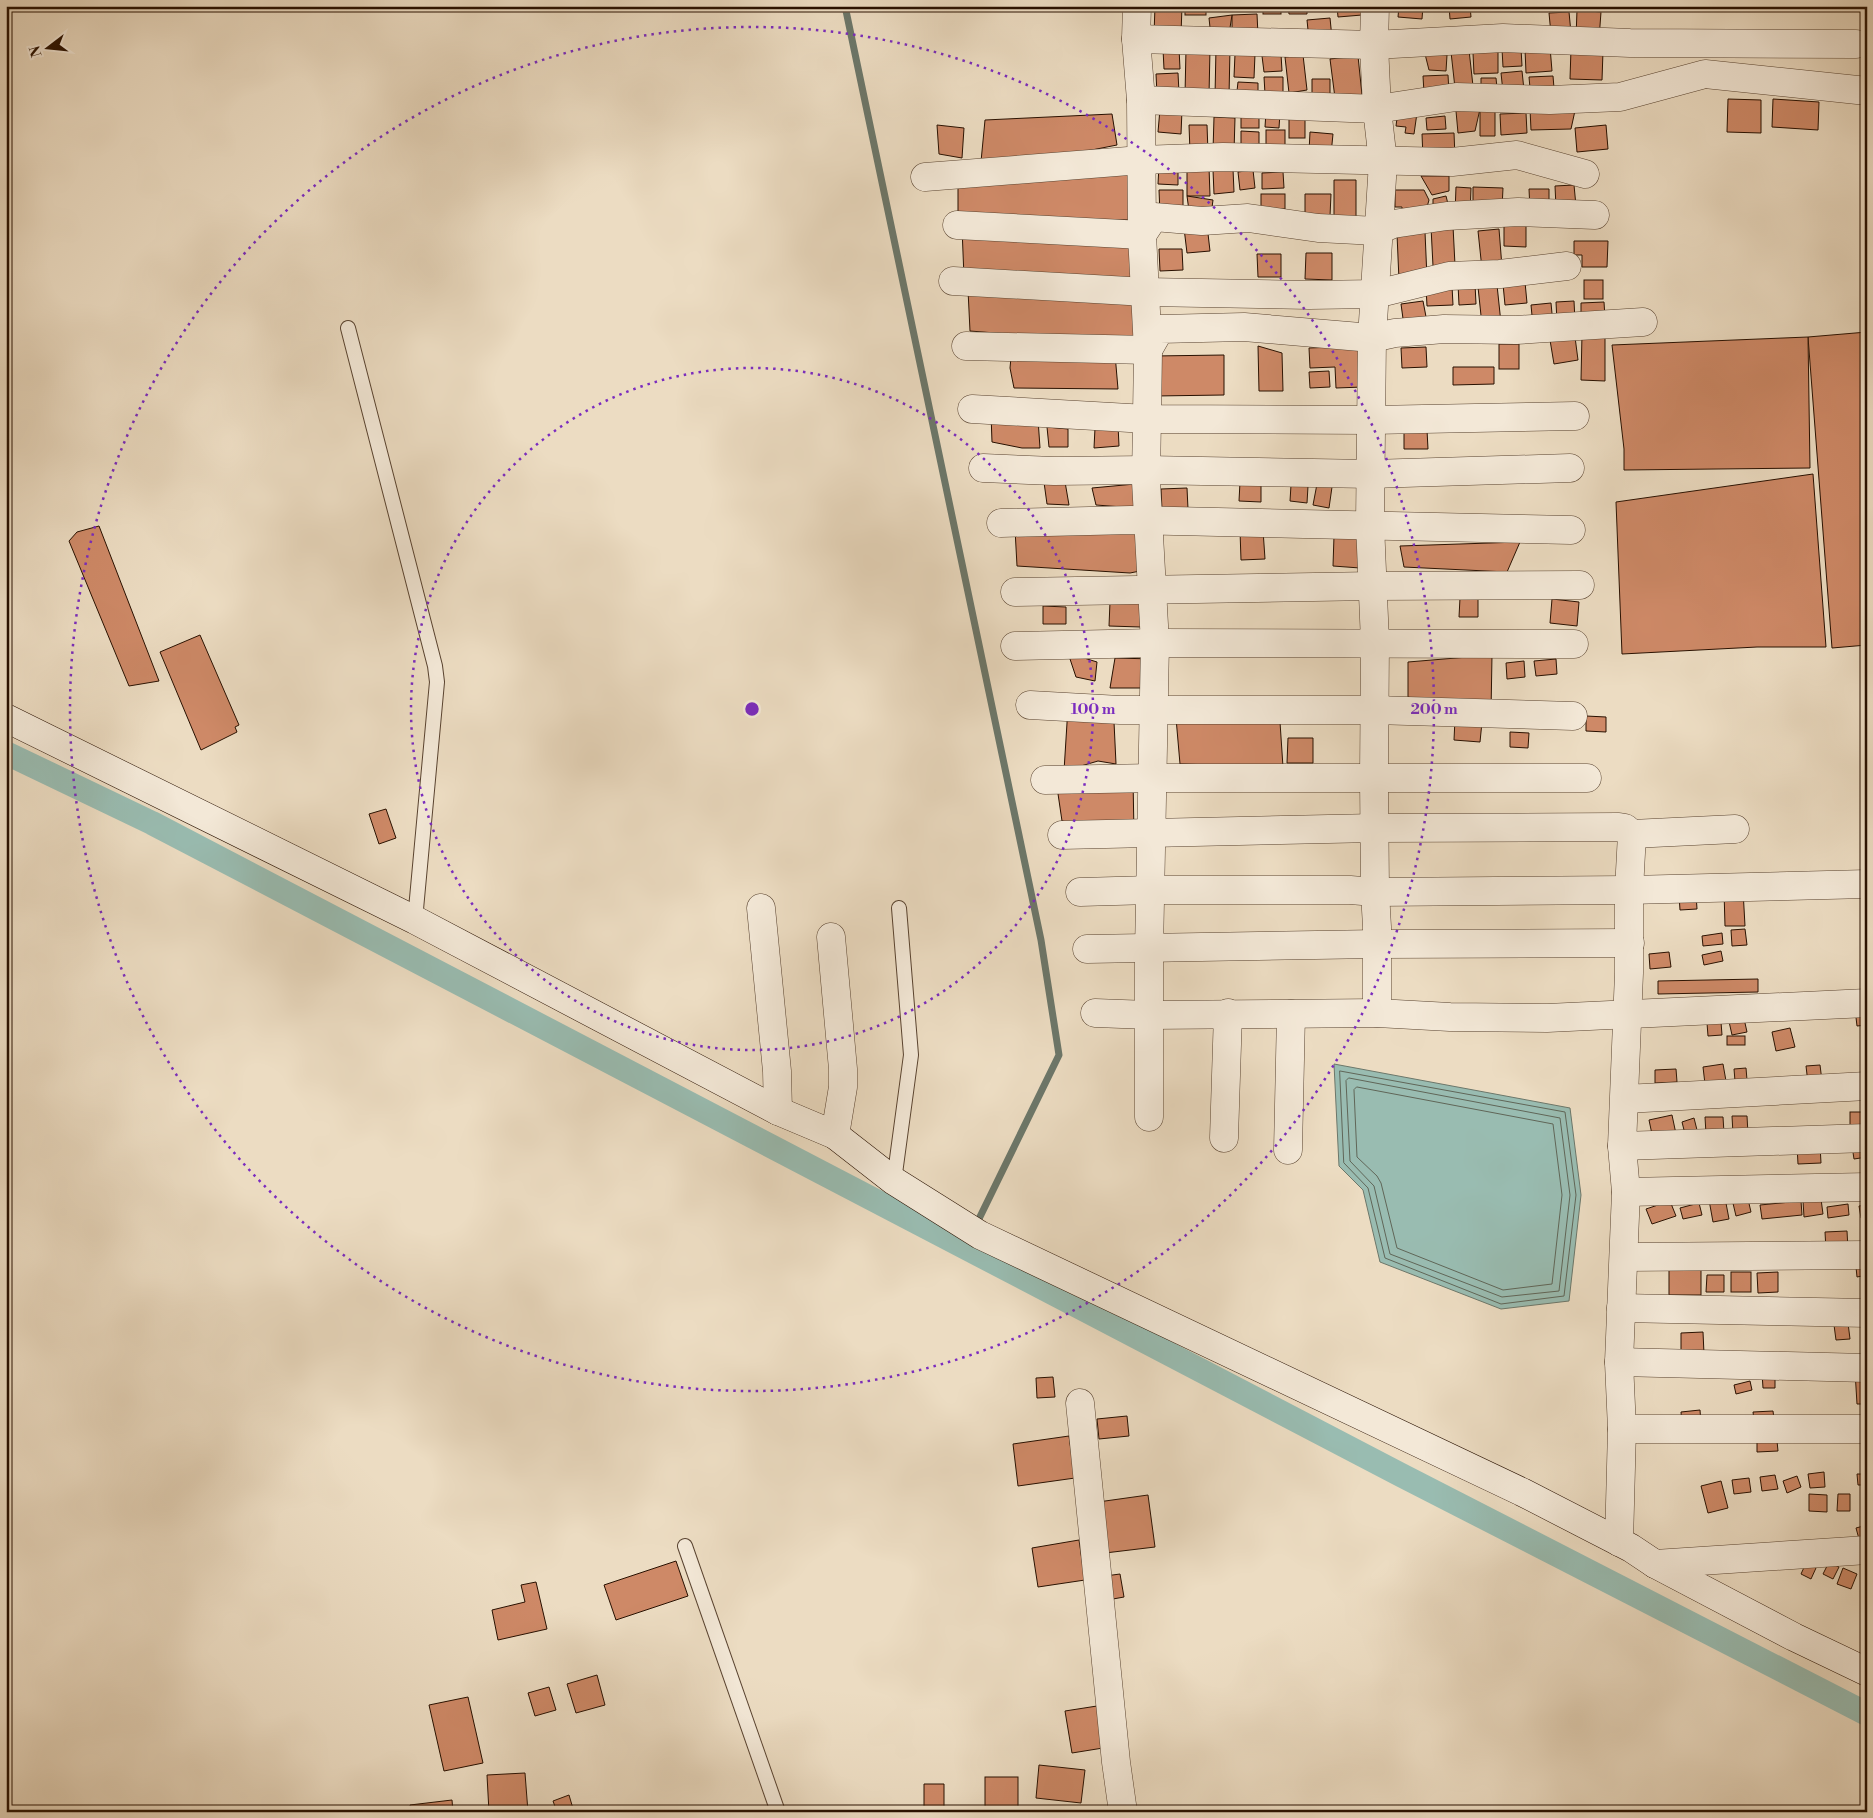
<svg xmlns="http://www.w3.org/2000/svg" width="1873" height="1818" font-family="'Libre Bodoni',serif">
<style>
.water{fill:#99bcb1;stroke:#6c776a}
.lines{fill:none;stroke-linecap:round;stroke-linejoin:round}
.shore{stroke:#606658;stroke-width:1}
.stream{stroke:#6c776a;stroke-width:7}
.canal{stroke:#99bcb1;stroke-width:24}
.building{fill:#ce8967;stroke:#281000}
.lane-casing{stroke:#594330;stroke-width:16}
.street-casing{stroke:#594330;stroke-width:29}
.secondary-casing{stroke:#281000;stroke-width:29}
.lane{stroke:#f3e8d7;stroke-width:14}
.street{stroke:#f3e8d7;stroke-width:28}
.secondary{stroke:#f3e8d7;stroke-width:28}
.ring{fill:none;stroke:#7b2cbf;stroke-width:2.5;stroke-dasharray:2.5 5}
.centre{fill:#7b2cbf;stroke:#f3e8d7;stroke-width:2.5}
.ring-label{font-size:15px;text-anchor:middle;font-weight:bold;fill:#7b2cbf;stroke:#f3e8d7;stroke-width:5;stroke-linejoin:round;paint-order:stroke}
</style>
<rect width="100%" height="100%" fill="#ecdcc2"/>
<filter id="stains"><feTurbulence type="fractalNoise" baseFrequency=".004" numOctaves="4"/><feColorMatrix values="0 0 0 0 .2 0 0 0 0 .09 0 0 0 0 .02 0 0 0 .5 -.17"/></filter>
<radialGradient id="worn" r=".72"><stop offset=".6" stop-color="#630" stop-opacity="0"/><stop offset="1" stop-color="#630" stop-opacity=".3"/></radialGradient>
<!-- water -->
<polygon class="water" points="1334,1064 1570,1108 1581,1195 1569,1301 1501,1309 1380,1262 1363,1190 1339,1166"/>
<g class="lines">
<!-- shore -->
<g class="shore">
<polygon points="1340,1071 1565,1112 1576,1195 1564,1296 1501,1304 1385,1258 1368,1188 1344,1163"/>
<polygon points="1349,1078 1560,1118 1570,1195 1559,1291 1502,1297 1390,1254 1374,1186 1350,1161 1346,1081"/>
<polygon points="1357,1087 1553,1124 1562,1195 1552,1284 1503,1290 1397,1248 1381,1183 1377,1176 1357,1157 1354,1090"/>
</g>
<!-- stream -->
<polyline class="stream" points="845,6 1041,940 1059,1055 975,1227"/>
<!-- canal -->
<polyline class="canal" points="6,753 152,823 1401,1475 1867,1714"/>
</g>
<!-- building -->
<g class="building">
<polygon points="1155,6 1182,6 1181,35 1154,35"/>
<rect x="1185" y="6" width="21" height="9"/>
<rect x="1212" y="6" width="43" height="5"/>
<rect x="1263" y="6" width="18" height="8"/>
<polygon points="1288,6 1307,6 1307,14 1289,14"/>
<polygon points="1337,6 1361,6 1362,15 1338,17"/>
<polygon points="1399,6 1423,6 1422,19 1398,17"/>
<polygon points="1449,6 1470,6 1471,17 1450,19"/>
<polygon points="1577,10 1601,12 1599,39 1576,38"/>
<polygon points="1569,12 1571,33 1551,34 1549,13"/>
<polygon points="1257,14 1258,35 1232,36 1232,15"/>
<polygon points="1232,15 1229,34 1211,37 1209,18"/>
<polygon points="1330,18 1332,38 1309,40 1307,20"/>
<polygon points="1550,47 1552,71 1526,73 1525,49"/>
<polygon points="1179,48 1180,69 1164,69 1163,49"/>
<polygon points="1216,48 1230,49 1229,96 1215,96"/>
<polygon points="1521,48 1522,66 1503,67 1502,49"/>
<polygon points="1186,49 1210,49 1209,95 1185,95"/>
<polygon points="1571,49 1603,51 1602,80 1570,79"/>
<polygon points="1469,50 1473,86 1455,88 1451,52"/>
<polygon points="1498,52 1498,73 1474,74 1473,53"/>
<polygon points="1235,54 1255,54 1254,78 1234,77"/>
<polygon points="1281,54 1282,71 1264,72 1262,56"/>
<polygon points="1425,54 1447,55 1446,71 1429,70"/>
<polygon points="1303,55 1307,90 1289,93 1285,57"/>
<polygon points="1358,56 1362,95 1335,98 1330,59"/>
<polygon points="1522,71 1524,90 1503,92 1501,73"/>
<polygon points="1178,73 1179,93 1157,94 1156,74"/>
<polygon points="1448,75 1449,92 1424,93 1423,76"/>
<polygon points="1553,76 1554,88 1530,88 1529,77"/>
<polygon points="1264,77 1283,77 1283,93 1265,94"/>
<polygon points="1481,78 1496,78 1497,88 1481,88"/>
<polygon points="1312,79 1330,79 1330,101 1312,102"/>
<polygon points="1238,82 1258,83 1258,92 1237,91"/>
<polygon points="1728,99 1761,100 1761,133 1727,132"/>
<polygon points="1773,99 1819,102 1818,130 1772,127"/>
<polygon points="1576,106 1571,129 1531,130 1530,109"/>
<polygon points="1495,108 1495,136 1480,136 1480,109"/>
<polygon points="1160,109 1182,110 1181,134 1158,132"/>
<polygon points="1480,109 1475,131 1458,133 1456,111"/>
<polygon points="1398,110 1417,113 1414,134 1405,133 1406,127 1396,126"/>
<rect x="1241" y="111" width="18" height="17"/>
<polygon points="1266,112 1280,113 1279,128 1265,127"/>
<rect x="1289" y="113" width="16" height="25"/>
<polygon points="1526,113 1527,133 1501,135 1500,114"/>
<polygon points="1112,114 1117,145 980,172 985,120"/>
<polygon points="1445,116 1446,129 1427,130 1426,118"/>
<polygon points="1214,117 1235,118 1234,152 1213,151"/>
<polygon points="937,125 964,128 962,158 939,154"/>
<polygon points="1189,125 1207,125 1208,152 1190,152"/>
<polygon points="1606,125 1608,149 1577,152 1575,128"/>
<rect x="1266" y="130" width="19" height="20"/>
<polygon points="1241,131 1259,132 1259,155 1241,155"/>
<polygon points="1310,132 1333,134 1331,154 1309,152"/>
<polygon points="1454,133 1455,157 1423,158 1422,134"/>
<polygon points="1159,165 1178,165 1178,185 1158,184"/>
<polygon points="1135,167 1136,220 958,220 958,180"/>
<polygon points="1209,167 1210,196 1187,196 1187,168"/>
<polygon points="1233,169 1234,192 1214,194 1213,170"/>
<polygon points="1253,170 1255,188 1240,190 1238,172"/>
<polygon points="1283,172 1284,188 1262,189 1262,173"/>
<polygon points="1421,176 1449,176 1449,191 1432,195"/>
<polygon points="1334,180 1356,180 1356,219 1334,220"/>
<polygon points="1574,185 1576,206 1556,207 1555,186"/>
<polygon points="1456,187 1471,188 1470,214 1455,213"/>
<polygon points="1473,187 1503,188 1502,208 1473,208"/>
<polygon points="1529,189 1549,189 1549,209 1530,210"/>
<polygon points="1159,190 1183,190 1183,214 1160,214"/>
<polygon points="1395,190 1424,190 1429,200 1425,214 1402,214 1402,207 1395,207"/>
<rect x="1261" y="194" width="24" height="15"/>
<polygon points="1305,194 1331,194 1330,216 1305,215"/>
<polygon points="1187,196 1213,200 1211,215 1190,218"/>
<polygon points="1446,196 1449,208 1433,213 1433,199"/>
<polygon points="1504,224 1526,224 1526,247 1504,246"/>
<polygon points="1207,225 1210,251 1187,253 1184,228"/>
<polygon points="1453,226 1455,265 1433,266 1431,227"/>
<polygon points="962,228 1138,242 1146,287 964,277"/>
<polygon points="1499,229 1502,267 1482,269 1478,231"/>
<polygon points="1425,232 1427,278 1399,280 1397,234"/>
<polygon points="1574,241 1608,241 1607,267 1582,267 1582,255 1574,255"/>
<polygon points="1159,249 1182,249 1183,270 1160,271"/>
<polygon points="1306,253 1332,253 1332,280 1305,279"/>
<polygon points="1257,254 1281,254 1281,277 1258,277"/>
<rect x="1584" y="280" width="19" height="19"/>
<polygon points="1525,282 1527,303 1505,305 1503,284"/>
<polygon points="1458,284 1475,284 1476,304 1459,305"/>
<polygon points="1497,285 1501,323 1482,325 1478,287"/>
<polygon points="1452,286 1453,305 1427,306 1426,287"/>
<polygon points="968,290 1149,302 1148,345 970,331"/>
<polygon points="1423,301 1427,322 1404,326 1401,304"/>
<polygon points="1574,301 1575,321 1557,322 1556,302"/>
<polygon points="1604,302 1605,318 1581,318 1581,303"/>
<polygon points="1551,303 1553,324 1533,326 1531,305"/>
<polygon points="1867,332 1867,645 1832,648 1808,337"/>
<polygon points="1582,334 1605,335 1605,381 1581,380"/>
<polygon points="1575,337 1578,360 1554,364 1550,340"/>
<polygon points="1808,337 1810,468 1624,470 1624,449 1612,345"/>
<rect x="1499" y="344" width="20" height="25"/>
<polygon points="1258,346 1282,353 1283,391 1259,391"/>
<polygon points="1361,346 1363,387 1336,388 1335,367 1310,368 1309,348"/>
<polygon points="1012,347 1115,354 1118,389 1014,388 1010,368"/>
<polygon points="1426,347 1427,367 1402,368 1401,348"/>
<polygon points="1224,355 1224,395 1155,396 1154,356"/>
<polygon points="1453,367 1494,367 1494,384 1453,385"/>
<polygon points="1329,371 1330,387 1310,388 1309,372"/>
<polygon points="991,414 1038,419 1040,448 1022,448 992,442"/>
<polygon points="1118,425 1119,446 1094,448 1095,428"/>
<polygon points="1047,427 1068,429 1068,447 1049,447"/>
<polygon points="1404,430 1427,430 1428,449 1404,449"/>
<polygon points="1813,474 1826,647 1757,647 1622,654 1616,502"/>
<polygon points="1043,475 1064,476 1069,505 1047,504"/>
<polygon points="1240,482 1261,483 1261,502 1239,501"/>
<polygon points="1135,484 1136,508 1096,505 1092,488"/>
<polygon points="1317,484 1332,487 1329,508 1313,505"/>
<polygon points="1291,485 1308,486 1307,503 1290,501"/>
<polygon points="1187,488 1188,509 1162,510 1161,489"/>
<polygon points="99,526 159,681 129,686 69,541 77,532"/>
<polygon points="1148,527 1145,570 1130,573 1017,566 1015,529"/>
<polygon points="1263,530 1265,559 1241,560 1240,531"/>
<polygon points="1334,536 1361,538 1360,568 1333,566"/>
<polygon points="1520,542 1507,572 1404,567 1400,546"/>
<polygon points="1460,598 1478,598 1478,617 1459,617"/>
<polygon points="1552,599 1579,602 1577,626 1550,623"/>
<polygon points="1110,602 1141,603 1141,627 1109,626"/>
<polygon points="1043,606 1066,607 1066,624 1043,624"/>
<polygon points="200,635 239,725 235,727 237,732 201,750 160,652"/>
<polygon points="1068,653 1097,662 1095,681 1076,677"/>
<polygon points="1492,655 1491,713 1476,713 1408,697 1408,662"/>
<polygon points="1115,658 1154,659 1142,688 1110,688"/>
<polygon points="1556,659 1557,674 1536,676 1534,661"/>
<polygon points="1524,661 1525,677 1507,679 1506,663"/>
<polygon points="1068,707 1114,722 1116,764 1098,761 1064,771"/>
<polygon points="1586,716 1606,717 1606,732 1586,731"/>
<polygon points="1176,718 1280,722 1283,767 1180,764"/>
<polygon points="1455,719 1482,722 1480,742 1454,740"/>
<polygon points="1510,732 1529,733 1528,748 1510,747"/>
<polygon points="1288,738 1313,738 1313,763 1287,763"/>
<polygon points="1133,779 1134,834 1062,821 1057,787"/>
<polygon points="386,809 396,838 379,844 369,814"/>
<polygon points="1743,890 1745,926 1725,926 1724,891"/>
<polygon points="1696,894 1697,909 1680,910 1679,895"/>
<polygon points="1745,929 1747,945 1732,946 1731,930"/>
<polygon points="1722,933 1723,944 1703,946 1702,936"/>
<polygon points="1721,951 1723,961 1704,965 1702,955"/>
<polygon points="1669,952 1671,967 1650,969 1649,954"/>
<polygon points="1758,979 1758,992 1658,994 1658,981"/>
<polygon points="1867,1007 1867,1025 1857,1026 1855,1009"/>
<polygon points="1743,1014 1747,1032 1732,1035 1728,1017"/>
<polygon points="1721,1022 1722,1035 1708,1036 1707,1023"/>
<polygon points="1790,1028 1795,1047 1776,1051 1772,1032"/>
<rect x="1727" y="1036" width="18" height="9"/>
<polygon points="1723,1064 1726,1081 1705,1084 1703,1067"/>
<polygon points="1820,1065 1822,1081 1808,1083 1806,1066"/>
<polygon points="1746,1068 1747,1080 1735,1081 1734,1069"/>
<polygon points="1676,1069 1677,1082 1655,1083 1655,1070"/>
<rect x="1850" y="1112" width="17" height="15"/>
<polygon points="1672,1115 1676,1134 1653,1139 1649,1120"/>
<polygon points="1732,1116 1747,1116 1748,1134 1733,1134"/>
<polygon points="1705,1117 1723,1117 1724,1133 1706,1134"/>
<polygon points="1694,1118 1698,1134 1686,1138 1682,1122"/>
<polygon points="1867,1144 1867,1157 1854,1159 1852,1146"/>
<polygon points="1820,1145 1821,1163 1798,1164 1797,1146"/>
<polygon points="1747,1195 1751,1212 1736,1216 1732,1199"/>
<polygon points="1725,1198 1729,1219 1713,1222 1709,1200"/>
<polygon points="1821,1199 1823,1214 1804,1217 1803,1201"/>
<polygon points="1670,1201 1676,1216 1652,1224 1646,1209"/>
<polygon points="1801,1201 1802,1215 1762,1219 1760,1205"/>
<polygon points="1699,1203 1702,1215 1683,1219 1680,1208"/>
<polygon points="1848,1204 1849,1215 1828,1218 1827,1207"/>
<polygon points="1867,1205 1867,1217 1861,1218 1859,1206"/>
<polygon points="1847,1231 1848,1249 1826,1250 1825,1232"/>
<rect x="1669" y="1262" width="32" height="33"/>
<polygon points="1867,1266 1867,1275 1857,1277 1856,1267"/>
<rect x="1731" y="1272" width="20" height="20"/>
<polygon points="1778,1272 1778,1292 1758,1293 1757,1273"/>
<polygon points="1707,1275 1724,1275 1724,1292 1706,1292"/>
<polygon points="1848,1323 1850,1339 1836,1340 1834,1325"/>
<polygon points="1703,1332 1704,1354 1681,1354 1681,1333"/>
<polygon points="1867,1370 1867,1404 1857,1404 1855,1371"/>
<polygon points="1762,1373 1775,1373 1775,1388 1763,1388"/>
<polygon points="1053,1377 1055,1397 1037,1398 1036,1378"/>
<polygon points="1750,1381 1752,1390 1736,1394 1734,1385"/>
<polygon points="1700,1410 1701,1424 1682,1425 1681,1412"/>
<polygon points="1773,1411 1774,1419 1754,1420 1753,1412"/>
<polygon points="1127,1416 1129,1436 1099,1439 1097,1419"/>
<polygon points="1069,1436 1075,1478 1018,1486 1013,1444"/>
<polygon points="1777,1441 1778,1451 1757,1452 1757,1442"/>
<polygon points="1824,1472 1825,1487 1810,1488 1808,1474"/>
<polygon points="1857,1474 1867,1474 1867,1485 1858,1485"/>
<polygon points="1775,1475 1778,1489 1762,1491 1760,1477"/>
<polygon points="1797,1476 1801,1487 1787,1493 1783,1481"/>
<polygon points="1749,1478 1751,1492 1734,1494 1732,1480"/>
<polygon points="1721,1481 1728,1508 1708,1513 1701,1486"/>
<polygon points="1809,1494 1827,1495 1827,1512 1809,1511"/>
<polygon points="1838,1494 1850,1494 1850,1511 1837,1511"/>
<polygon points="1148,1495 1155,1547 1105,1553 1098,1502"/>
<polygon points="1867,1525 1867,1537 1859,1539 1856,1528"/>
<polygon points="1079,1540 1085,1580 1038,1587 1032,1548"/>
<polygon points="676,1561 688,1596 616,1620 604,1585"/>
<polygon points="1829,1562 1839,1567 1833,1579 1823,1574"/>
<polygon points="1806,1563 1816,1568 1811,1579 1801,1574"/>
<polygon points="1843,1568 1857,1574 1851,1589 1837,1584"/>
<polygon points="1120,1574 1124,1597 1102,1601 1098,1577"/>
<polygon points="536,1582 547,1629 498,1640 492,1610 525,1602 521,1585"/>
<polygon points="597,1675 605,1705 576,1713 567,1684"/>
<polygon points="549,1687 556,1710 535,1716 528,1693"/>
<polygon points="468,1697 483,1763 444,1771 429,1705"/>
<polygon points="1097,1706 1103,1748 1072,1753 1065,1711"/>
<polygon points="1039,1765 1085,1770 1081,1803 1036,1798"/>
<polygon points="525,1773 528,1812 489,1812 487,1775"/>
<rect x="985" y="1777" width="33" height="35"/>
<polygon points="924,1784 944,1784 944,1810 924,1811"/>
<polygon points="569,1795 574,1812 557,1812 553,1801"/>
<polygon points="452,1800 453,1812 411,1812 410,1805"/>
</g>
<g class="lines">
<defs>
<g id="lane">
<polyline points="348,328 435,666 437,682 415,920"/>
<polyline points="894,1181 911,1055 899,908"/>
<polyline points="685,1546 778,1812"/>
</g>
<g id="street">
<polyline points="1137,6 1136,39 1141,100 1142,235 1148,350 1146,481 1155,643 1149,952 1149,1117"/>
<polyline points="1375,6 1374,45 1377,109 1383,162 1372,338 1370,524 1375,642 1374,778 1375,892 1377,927 1377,1013"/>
<polyline points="1136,39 1374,45 1503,38 1630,43 1856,44"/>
<polyline points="1141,100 1377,109 1456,97 1550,100 1620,97 1705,74 1867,91"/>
<polyline points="925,177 1141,160 1223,157 1452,162 1517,155 1585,174"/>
<polyline points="957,225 1142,235 1154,217 1202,221 1248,218 1318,228 1377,231 1393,224 1447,216 1518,212 1595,215"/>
<polyline points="953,281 1146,292 1309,295 1376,294 1449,276 1500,274 1567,266"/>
<polyline points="966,346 1148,350 1160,329 1244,327 1372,338 1395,333 1444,329 1516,330 1643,322"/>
<polyline points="972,409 1147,419 1372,420 1575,416"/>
<polyline points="983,468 1054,471 1147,470 1371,474 1570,468"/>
<polyline points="1001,523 1131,520 1571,530"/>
<polyline points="1015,592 1373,586 1580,585"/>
<polyline points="1015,646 1155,643 1574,644"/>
<polyline points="1030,705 1120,710 1374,710 1573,716"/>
<polyline points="1045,780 1154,778 1587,778"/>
<polyline points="1632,834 1735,829"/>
<polyline points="1062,835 1375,828 1619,827 1625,828 1632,834 1629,890 1629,973 1622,1146 1626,1192 1619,1362 1622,1429 1619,1542"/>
<polyline points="1080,892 1151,890 1350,890 1375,892 1629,890 1867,884"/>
<polyline points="761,908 777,1071 778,1111"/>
<polyline points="831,937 843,1069 843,1087 835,1135"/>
<polyline points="1087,949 1377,944 1630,943"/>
<polyline points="1095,1013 1149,1015 1377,1013 1450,1017 1547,1018 1867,1003"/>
<polyline points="1625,1099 1867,1086"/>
<polyline points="1224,1138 1228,1013"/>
<polyline points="1622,1146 1867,1138"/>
<polyline points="1288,1150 1291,1014"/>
<polyline points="1626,1192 1867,1187"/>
<polyline points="1624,1257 1867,1255"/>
<polyline points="1621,1308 1867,1313"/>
<polyline points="1619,1362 1867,1368"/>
<polyline points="1080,1403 1116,1762 1123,1812"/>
<polyline points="1622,1429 1867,1429"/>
<polyline points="1655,1564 1867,1550"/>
</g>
<polyline id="secondary" points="6,718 415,920 778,1111 835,1135 894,1181 980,1235 1522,1492 1631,1548 1655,1564 1794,1637 1867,1672"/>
</defs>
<!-- lane casing -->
<use href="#lane" class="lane-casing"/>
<!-- street casing -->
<use href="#street" class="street-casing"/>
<!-- secondary casing -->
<use href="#secondary" class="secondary-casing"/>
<!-- lane -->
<use href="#lane" class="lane"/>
<!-- street -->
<use href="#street" class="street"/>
<!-- secondary -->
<use href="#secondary" class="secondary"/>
</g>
<!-- distance rings -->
<g class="ring">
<circle cx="752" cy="709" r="341"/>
<circle cx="752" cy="709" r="682"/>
</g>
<circle cx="752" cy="709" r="8" class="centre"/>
<g class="ring-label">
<text x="1093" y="714">100 m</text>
<text x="1434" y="714">200 m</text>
</g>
<!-- margin -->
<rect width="1873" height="1818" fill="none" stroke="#ecdcc2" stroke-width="25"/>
<rect x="8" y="8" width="1858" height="1803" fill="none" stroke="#281000" stroke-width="2.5"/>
<rect x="12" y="12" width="1848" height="1793" fill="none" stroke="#281000"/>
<!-- north arrow -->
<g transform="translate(48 48) rotate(254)" stroke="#f3e8d7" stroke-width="4" paint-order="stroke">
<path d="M0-4L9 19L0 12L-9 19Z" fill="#281000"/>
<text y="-8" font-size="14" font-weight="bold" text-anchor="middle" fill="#281000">N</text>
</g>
<rect width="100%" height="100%" filter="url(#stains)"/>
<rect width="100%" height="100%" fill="url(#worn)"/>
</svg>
